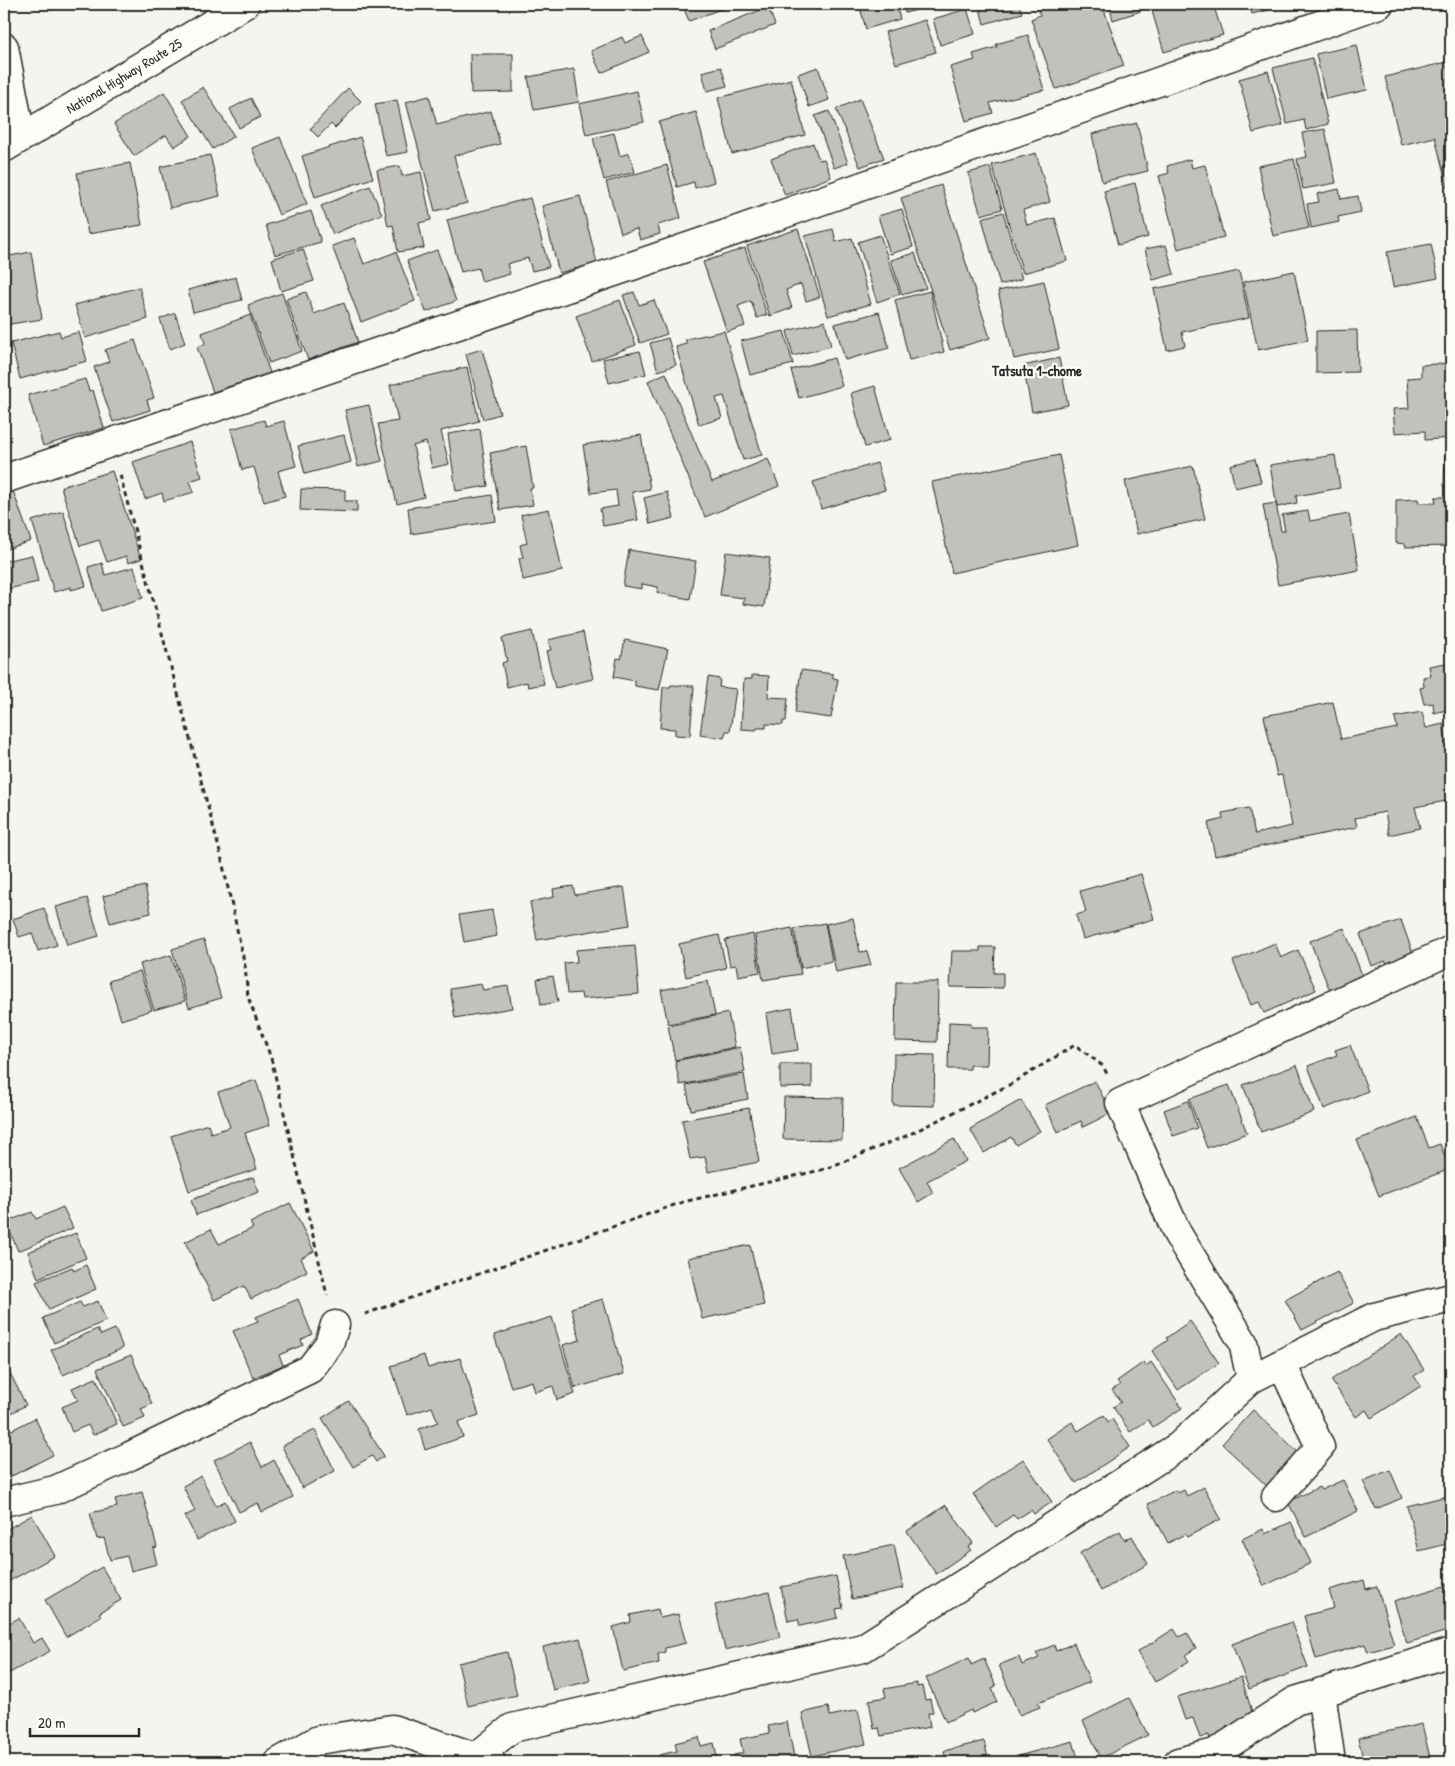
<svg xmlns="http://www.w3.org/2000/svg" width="1455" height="1766" font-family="'Patrick Hand',sans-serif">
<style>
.building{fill:#c2c1be;stroke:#2b2b2b}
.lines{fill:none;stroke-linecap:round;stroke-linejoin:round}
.street-casing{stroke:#2b2b2b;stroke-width:31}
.secondary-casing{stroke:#2b2b2b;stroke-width:31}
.highway-casing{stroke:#2b2b2b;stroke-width:31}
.path{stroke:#2b2b2b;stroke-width:3;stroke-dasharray:5 4;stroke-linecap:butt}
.street{stroke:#fdfcf7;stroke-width:28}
.secondary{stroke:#fdfcf7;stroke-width:28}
.highway{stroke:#fdfcf7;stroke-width:28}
.labels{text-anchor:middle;stroke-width:4.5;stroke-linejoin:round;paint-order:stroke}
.street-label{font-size:14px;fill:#2b2b2b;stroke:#fdfcf7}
.neighbourhood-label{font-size:15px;font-weight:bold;fill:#2b2b2b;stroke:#fdfcf7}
</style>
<rect width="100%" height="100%" fill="#f5f4ef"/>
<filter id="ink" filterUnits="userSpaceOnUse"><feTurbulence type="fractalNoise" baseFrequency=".02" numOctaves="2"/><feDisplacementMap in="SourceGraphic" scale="10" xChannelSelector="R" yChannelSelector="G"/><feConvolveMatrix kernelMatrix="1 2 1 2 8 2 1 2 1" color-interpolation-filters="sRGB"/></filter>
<g filter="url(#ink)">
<!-- building -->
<g class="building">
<polygon points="682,4 734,4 689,21"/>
<polygon points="859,4 896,4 900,19 866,29"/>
<polygon points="902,4 939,4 905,13"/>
<polygon points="979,4 1019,4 1022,13 984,24"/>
<polygon points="1036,4 1102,4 1124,66 1056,89 1031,19 1040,15"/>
<polygon points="1109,4 1139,4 1141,11 1113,20"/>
<polygon points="1150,4 1213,4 1223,35 1164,52"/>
<polygon points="1249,4 1294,4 1252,14"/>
<polygon points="768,7 775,25 715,49 708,31"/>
<polygon points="967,9 975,34 940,45 933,19"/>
<polygon points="925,20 936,52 896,64 885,32"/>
<polygon points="1028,35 1044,90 990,103 993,113 966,121 950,67 975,60 973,54 997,47 996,44"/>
<polygon points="642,36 649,52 601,73 591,51 622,37 625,43"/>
<polygon points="1357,45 1367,90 1326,99 1316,54"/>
<polygon points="470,54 513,54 513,92 471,93"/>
<polygon points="1312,58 1328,124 1306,130 1304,120 1287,124 1273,68"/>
<polygon points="1451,61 1451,202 1435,137 1401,145 1385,77"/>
<polygon points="721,67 727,86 707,91 702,72"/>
<polygon points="818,67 829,100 809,107 798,74"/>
<polygon points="574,69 579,102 534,110 528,77"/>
<polygon points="1268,71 1283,125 1253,133 1239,79"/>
<polygon points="791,79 805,135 732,154 718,98"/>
<polygon points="203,87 234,136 213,149 182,100"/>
<polygon points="348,88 361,101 335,128 331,124 318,137 310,129"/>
<polygon points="637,91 644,122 586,135 579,104"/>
<polygon points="164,92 191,136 174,147 166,135 134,156 114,124"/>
<polygon points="429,96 437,125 491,111 500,144 454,156 467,203 435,211 406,102"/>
<polygon points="251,98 260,117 239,128 230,109"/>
<polygon points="860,99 884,158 860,167 836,109"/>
<polygon points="397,100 408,152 386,156 375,104"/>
<polygon points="829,111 848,163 834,168 815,116"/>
<polygon points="696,112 714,182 695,188 694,182 677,187 659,122"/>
<polygon points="1137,123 1148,171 1102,182 1092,134"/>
<polygon points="1325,129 1336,183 1303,189 1297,159 1307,157 1302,133"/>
<polygon points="614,133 620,156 629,153 635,172 604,180 593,138"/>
<polygon points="280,137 307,204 279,215 252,148"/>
<polygon points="360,137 373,178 315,197 302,156"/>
<polygon points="813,143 819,160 824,159 831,177 785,195 771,159"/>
<polygon points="1036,153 1050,202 1023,210 1027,225 1055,218 1067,261 1023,273 992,165"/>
<polygon points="210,155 220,196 170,208 160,167"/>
<polygon points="1190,159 1192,168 1205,165 1224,237 1178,249 1159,176 1169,173 1167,166"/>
<polygon points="1294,159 1309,228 1273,236 1258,166"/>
<polygon points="130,163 142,225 88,234 77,173"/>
<polygon points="667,165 681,218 658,225 660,234 640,240 637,229 621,233 606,182"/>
<polygon points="400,166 402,176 421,172 431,220 419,223 424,248 398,252 393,225 388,226 377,170"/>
<polygon points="990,167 1002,209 981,215 968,173"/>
<polygon points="1135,183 1148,237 1118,245 1104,191"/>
<polygon points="941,185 990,338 950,350 901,198"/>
<polygon points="370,186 382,214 333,234 321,206"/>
<polygon points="1339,189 1341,199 1358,196 1361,212 1338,217 1339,222 1311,228 1307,204 1319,202 1317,194"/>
<polygon points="580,196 597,263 559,273 542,206"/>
<polygon points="530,198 549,267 532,271 528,258 507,264 510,274 482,282 478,268 461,272 447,220"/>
<polygon points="902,209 913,247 890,254 878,216"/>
<polygon points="311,211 321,242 275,255 266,225"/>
<polygon points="1003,212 1022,279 1000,285 982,218"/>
<polygon points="798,229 820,297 806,301 801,284 786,290 792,308 770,316 747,246"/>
<polygon points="833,229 836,242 852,238 871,304 828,316 805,236"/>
<polygon points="880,235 900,294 877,302 858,242"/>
<polygon points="354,238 364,264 396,252 415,301 361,322 332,246"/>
<polygon points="1431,244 1438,278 1393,287 1387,252"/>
<polygon points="1166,245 1174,274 1153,280 1145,249"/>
<polygon points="745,248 767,315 757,318 751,301 738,306 745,326 727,332 703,262"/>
<polygon points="303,249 314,281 281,291 272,259"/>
<polygon points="437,250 456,301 426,312 407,261"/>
<polygon points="31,252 42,319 4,325 4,257"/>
<polygon points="915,253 926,288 902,295 891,260"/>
<polygon points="1239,271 1249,318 1182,332 1185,346 1167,350 1154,289"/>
<polygon points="1294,271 1308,340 1258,350 1243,282"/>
<polygon points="236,277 242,300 193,312 188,290"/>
<polygon points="1044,281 1059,349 1014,359 998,291"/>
<polygon points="139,287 148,319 85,338 75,305"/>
<polygon points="930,291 944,352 909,360 895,300"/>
<polygon points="306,292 314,314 344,303 358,342 308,360 286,299"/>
<polygon points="634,292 639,305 654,300 667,334 640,343 623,295"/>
<polygon points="282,293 302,351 269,363 248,305"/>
<polygon points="620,300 636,345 592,361 576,316"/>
<polygon points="879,312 889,348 845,360 835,324"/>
<polygon points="175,313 185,343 170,349 160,319"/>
<polygon points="250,315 270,373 213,392 197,347 205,344 202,333"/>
<polygon points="825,321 831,346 793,356 787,331"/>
<polygon points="1357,330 1358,372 1316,373 1316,331"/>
<polygon points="59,331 61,337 79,332 87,361 20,379 11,343"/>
<polygon points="724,331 762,455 743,460 724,396 716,398 722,418 699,425 676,347 686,344 686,339"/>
<polygon points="784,331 793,364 750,375 741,341"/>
<polygon points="668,338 676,365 658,371 650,343"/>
<polygon points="135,340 154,398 147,400 150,410 113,422 94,367 109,362 105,350"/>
<polygon points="482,349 500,414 483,419 466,354"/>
<polygon points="640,351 646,374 609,383 603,359"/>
<polygon points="834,358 842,386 799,398 791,370"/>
<polygon points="1059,358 1068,405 1032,412 1023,366"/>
<polygon points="1451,363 1451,438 1425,440 1425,431 1395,433 1393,409 1409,408 1407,378 1421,377 1421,365"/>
<polygon points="467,367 479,421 441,431 449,464 432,468 426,442 413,446 424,497 397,504 378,424 398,421 390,385"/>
<polygon points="666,373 712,482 768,459 779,486 705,517 648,381"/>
<polygon points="85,379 89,391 93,390 104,428 43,446 28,395"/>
<polygon points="875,386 890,440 865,447 851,393"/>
<polygon points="369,405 382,461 358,467 345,410"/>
<polygon points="264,420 266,426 284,421 296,466 278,471 285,496 264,502 254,467 242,470 231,429"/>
<polygon points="480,429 488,486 456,491 448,434"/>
<polygon points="344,435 351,462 305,474 298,446"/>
<polygon points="641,435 650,489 632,492 638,520 603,526 600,509 618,506 616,490 591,493 583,445"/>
<polygon points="190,442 202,477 190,481 194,492 164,501 162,493 145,499 133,462"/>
<polygon points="526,446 533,488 530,488 533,505 500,510 490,453"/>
<polygon points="1059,455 1078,545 952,573 932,482"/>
<polygon points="1335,455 1340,488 1296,496 1297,503 1277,507 1270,465"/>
<polygon points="1445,456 1451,456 1451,486 1444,486"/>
<polygon points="1255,459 1261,482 1235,488 1230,465"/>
<polygon points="877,463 885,490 821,509 813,482"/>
<polygon points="1193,466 1205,519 1137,534 1125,481"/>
<polygon points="112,471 141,559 128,563 126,556 107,562 99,540 80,546 61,487"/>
<polygon points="301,489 345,490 345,501 357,501 357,512 300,510"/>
<polygon points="13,491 31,541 4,550 4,494"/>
<polygon points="667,492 674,518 650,524 644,498"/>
<polygon points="492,495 496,521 411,534 408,508"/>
<polygon points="1435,497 1451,497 1451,546 1405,547 1405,544 1396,543 1396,500 1418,499 1419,503 1436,503"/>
<polygon points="1276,503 1281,531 1285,531 1282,515 1308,511 1310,521 1349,514 1359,570 1278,585 1263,505"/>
<polygon points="549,509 562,571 523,580 519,558 523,558 520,545 527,543 521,515"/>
<polygon points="63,511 86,586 71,590 71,587 54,592 32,521"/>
<polygon points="629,550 696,561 690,599 657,593 658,587 642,584 642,589 623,586"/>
<polygon points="726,552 770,558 764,607 743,604 744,598 720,595"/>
<polygon points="32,555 38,582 8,589 7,585 4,586 4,561"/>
<polygon points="102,563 105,575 134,567 143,598 101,611 88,567"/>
<polygon points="4,612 10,643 4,644"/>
<polygon points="532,631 544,684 528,687 527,682 507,687 502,663 507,661 502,638"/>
<polygon points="583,632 593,679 555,688 546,651 551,650 548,640"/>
<polygon points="625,640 668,649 659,690 635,686 635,681 614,677 617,658 621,659"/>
<polygon points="1451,662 1451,709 1434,713 1433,703 1424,704 1420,688 1424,687 1423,677 1431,676 1429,666"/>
<polygon points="801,670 833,674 833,678 838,679 831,718 795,713"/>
<polygon points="752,675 769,676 768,697 788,698 786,721 783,721 783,725 766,724 766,728 757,728 756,730 741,729 744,679 752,679"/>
<polygon points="708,677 720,679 719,687 736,689 730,731 726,731 724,738 700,735"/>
<polygon points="671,685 694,686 690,736 675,735 675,729 660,728 663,687 670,687"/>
<polygon points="1333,702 1341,739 1397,728 1395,717 1422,712 1426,728 1443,724 1451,766 1451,800 1415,807 1420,828 1389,835 1385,812 1355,818 1357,827 1215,856 1208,823 1223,819 1222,813 1249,808 1255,834 1292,826 1282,775 1277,776 1264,716"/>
<polygon points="1141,874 1154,919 1083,939 1076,915 1086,912 1080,891"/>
<polygon points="145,886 151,913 110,923 103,896"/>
<polygon points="573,886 575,895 624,887 630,925 537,940 530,902 554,897 553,889"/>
<polygon points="87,898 99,936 67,945 56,907"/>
<polygon points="44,908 57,945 38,951 32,933 19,937 13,919"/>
<polygon points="492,910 497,936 464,942 459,915"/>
<polygon points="853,918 860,952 867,951 871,965 836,972 826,924"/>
<polygon points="1401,920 1415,959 1389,968 1386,961 1371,966 1360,934"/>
<polygon points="825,923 832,961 801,968 794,929"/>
<polygon points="792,928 801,974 763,980 755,935"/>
<polygon points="1344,928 1365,983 1332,996 1310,941"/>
<polygon points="753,934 760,972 738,976 736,965 730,966 725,940"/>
<polygon points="719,935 726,968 686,977 679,944"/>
<polygon points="204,940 221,998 189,1008 172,949"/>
<polygon points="1275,943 1281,958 1298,950 1316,990 1264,1013 1259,1002 1251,1005 1233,961"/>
<polygon points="635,945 639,994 582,999 581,993 567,994 564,963 577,962 576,950"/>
<polygon points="980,947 995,947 994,973 1003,973 1003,988 950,987 952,951 980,951"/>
<polygon points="171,955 185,1001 154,1010 140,964"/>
<polygon points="140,971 152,1010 121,1020 109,981"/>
<polygon points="553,976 558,1002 541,1005 537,979"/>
<polygon points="708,981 715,1015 668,1024 661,990"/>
<polygon points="896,982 938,982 937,1042 895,1041"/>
<polygon points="481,984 483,990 508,986 512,1008 455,1018 450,989"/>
<polygon points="792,1008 798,1050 772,1054 766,1013"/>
<polygon points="728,1013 735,1047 675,1060 668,1026"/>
<polygon points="949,1022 971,1023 971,1027 988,1027 987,1065 970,1065 970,1069 948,1069"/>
<polygon points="1350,1045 1368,1091 1324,1109 1308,1066 1337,1055 1335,1050"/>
<polygon points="740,1047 745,1072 680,1085 675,1061"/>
<polygon points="894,1054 935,1055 934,1106 893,1105"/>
<polygon points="780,1064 812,1064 812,1087 780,1088"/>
<polygon points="1297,1065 1314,1112 1261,1132 1243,1085"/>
<polygon points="744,1074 748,1099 691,1110 686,1085"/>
<polygon points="256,1080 270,1125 245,1133 257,1169 189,1191 171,1136 208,1124 211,1133 230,1127 218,1092"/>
<polygon points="1095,1081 1111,1113 1083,1127 1081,1121 1058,1132 1045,1105"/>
<polygon points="4,1083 6,1083 10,1100 4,1101"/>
<polygon points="1229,1085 1247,1133 1207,1148 1189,1099"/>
<polygon points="784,1097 843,1098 842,1140 783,1139"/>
<polygon points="1021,1100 1040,1131 1016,1145 1011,1137 984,1153 970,1129"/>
<polygon points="1188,1101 1197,1128 1173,1136 1164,1110"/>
<polygon points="749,1108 759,1162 708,1172 705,1157 690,1159 682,1120"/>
<polygon points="1417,1117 1429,1148 1440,1144 1450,1169 1379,1196 1357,1140"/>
<polygon points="954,1139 966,1161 927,1181 933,1193 918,1202 899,1168"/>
<polygon points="253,1177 259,1192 196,1215 191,1200"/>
<polygon points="290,1203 314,1251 301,1258 307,1271 251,1299 244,1286 214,1300 185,1242 211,1229 219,1244 253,1228 250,1223"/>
<polygon points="63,1207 73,1228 18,1251 6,1222 32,1212 36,1219"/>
<polygon points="76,1233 86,1258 38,1278 28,1252"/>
<polygon points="750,1245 764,1305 702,1319 688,1258"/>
<polygon points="86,1265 96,1289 49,1310 36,1282 72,1267 74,1271"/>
<polygon points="1337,1272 1354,1303 1302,1330 1285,1300"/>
<polygon points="298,1299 312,1334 301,1340 303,1345 279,1355 283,1365 253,1378 233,1331 258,1321 256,1317"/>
<polygon points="603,1299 624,1374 575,1388 563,1345 580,1340 571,1308"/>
<polygon points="98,1301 106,1321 54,1343 43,1318 80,1302 83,1307"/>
<polygon points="552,1317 575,1394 557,1400 553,1386 535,1392 532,1381 511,1387 494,1335"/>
<polygon points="1190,1321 1219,1363 1178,1390 1152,1351 1168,1340 1166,1338"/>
<polygon points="97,1329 101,1335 115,1329 123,1348 63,1375 51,1350"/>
<polygon points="1401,1334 1424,1370 1414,1376 1421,1386 1371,1418 1366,1410 1356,1417 1331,1380"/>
<polygon points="131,1355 152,1404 141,1409 145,1418 123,1427 97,1369"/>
<polygon points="424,1355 428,1368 460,1358 479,1415 458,1422 463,1437 425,1450 419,1429 438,1422 432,1407 407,1415 391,1366"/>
<polygon points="1144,1362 1146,1366 1151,1362 1182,1408 1153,1427 1148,1420 1130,1432 1113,1407 1121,1402 1112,1390 1120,1385 1117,1381"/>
<polygon points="7,1367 26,1405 4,1417 4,1368"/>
<polygon points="96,1378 117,1424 93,1435 88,1425 72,1432 62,1407 78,1400 72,1388"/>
<polygon points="349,1401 384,1456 376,1462 372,1456 353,1467 322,1418"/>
<polygon points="1253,1410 1299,1453 1268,1487 1222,1444"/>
<polygon points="1104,1415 1108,1422 1112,1419 1130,1447 1076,1483 1047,1439 1072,1422 1078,1431"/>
<polygon points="35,1418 53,1455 4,1480 4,1434"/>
<polygon points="315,1430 335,1471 302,1488 282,1446"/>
<polygon points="250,1442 262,1467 274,1460 293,1497 262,1512 258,1503 239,1512 214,1460"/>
<polygon points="1023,1459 1052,1502 1034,1514 1031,1510 1017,1519 1013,1515 996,1527 973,1494"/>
<polygon points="1390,1470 1402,1498 1376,1509 1363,1481"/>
<polygon points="201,1476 216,1506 225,1501 235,1521 197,1540 185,1516 195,1511 183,1486"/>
<polygon points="1343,1480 1358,1511 1306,1537 1288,1502 1319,1487 1321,1490"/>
<polygon points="1204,1487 1221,1519 1187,1537 1185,1534 1168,1543 1148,1504 1176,1490 1178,1493 1184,1490 1187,1496"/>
<polygon points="142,1492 157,1547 153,1548 157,1564 131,1571 127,1556 110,1560 104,1538 97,1539 90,1513 117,1507 115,1499"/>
<polygon points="1451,1495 1451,1543 1419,1551 1407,1506"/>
<polygon points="946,1505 973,1543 968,1547 971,1550 936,1574 907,1531"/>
<polygon points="32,1515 55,1556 4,1584 4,1531"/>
<polygon points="1291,1522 1311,1563 1264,1586 1242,1539 1263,1529 1265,1534"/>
<polygon points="1120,1531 1125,1540 1132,1536 1148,1564 1101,1591 1080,1553"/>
<polygon points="894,1545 903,1588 852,1599 843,1556"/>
<polygon points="102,1567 121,1600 99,1613 101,1616 66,1637 45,1600"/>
<polygon points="836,1576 843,1608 836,1609 838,1618 800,1626 798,1619 788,1621 781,1587"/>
<polygon points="1364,1580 1366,1589 1377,1586 1394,1645 1368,1652 1365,1644 1316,1659 1304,1616 1334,1608 1329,1590"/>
<polygon points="1451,1584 1451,1630 1407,1643 1394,1601"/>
<polygon points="769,1592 780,1637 725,1650 715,1605"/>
<polygon points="658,1609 660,1618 678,1614 686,1643 665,1648 665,1652 658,1654 659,1663 623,1671 613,1627 631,1622 630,1615"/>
<polygon points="19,1618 33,1643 42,1638 50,1651 4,1676 4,1626"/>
<polygon points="1291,1622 1308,1667 1249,1689 1232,1644"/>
<polygon points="1174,1629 1179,1637 1187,1633 1196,1648 1185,1655 1189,1661 1155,1682 1137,1652"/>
<polygon points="580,1638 590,1681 553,1690 543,1647"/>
<polygon points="1074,1643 1090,1682 1038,1703 1040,1707 1019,1715 999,1665 1019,1657 1022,1665 1039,1658 1036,1653 1054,1645 1056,1651"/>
<polygon points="507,1652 517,1695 468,1706 458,1663"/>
<polygon points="969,1658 971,1665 984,1659 996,1686 992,1688 997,1702 972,1713 971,1710 946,1722 926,1678"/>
<polygon points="1241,1677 1254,1718 1226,1727 1228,1735 1210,1741 1209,1735 1200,1738 1193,1718 1185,1720 1177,1697"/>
<polygon points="917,1683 917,1687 922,1686 925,1700 930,1699 933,1712 928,1713 930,1727 881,1736 879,1728 874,1729 869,1700 886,1697 884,1689"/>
<polygon points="1129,1698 1148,1735 1101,1758 1083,1721"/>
<polygon points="828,1707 830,1716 858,1710 866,1744 812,1756 802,1713"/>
<polygon points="787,1722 795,1762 736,1762 734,1755 743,1753 740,1739 770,1733 768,1726"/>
<polygon points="1422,1724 1431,1762 1364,1762 1358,1738"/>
<polygon points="699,1737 701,1746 714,1743 718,1762 660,1762 659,1755 677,1751 675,1743"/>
<polygon points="984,1741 989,1762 936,1762 946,1760 944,1751"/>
<polygon points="1073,1741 1079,1762 1007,1762 1007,1759"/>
</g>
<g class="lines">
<defs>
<g id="street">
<polyline points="4,479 738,230 1379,4"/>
<polyline points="1251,1379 1243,1342 1177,1233 1120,1103 1451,950"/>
<polyline points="1276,1497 1320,1447 1282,1364"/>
<polyline points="4,1502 55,1490 130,1456 310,1369 329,1344 335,1325"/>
<polyline points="1321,1692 1331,1762"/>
<polyline points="477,1756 512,1728 863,1648 1179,1446 1251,1379 1374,1317 1451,1298"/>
<polyline points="279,1762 318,1740 392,1729 491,1762"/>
<polyline points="1178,1762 1215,1753 1295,1701 1451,1652"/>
</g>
<polyline id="secondary" points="4,47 21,137"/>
<polyline id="highway" points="4,148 245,4"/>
</defs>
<!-- street casing -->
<use href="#street" class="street-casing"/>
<!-- secondary casing -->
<use href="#secondary" class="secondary-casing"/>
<!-- highway casing -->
<use href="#highway" class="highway-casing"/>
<!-- path -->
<g class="path">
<polyline points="120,475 221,856 245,966 248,997 271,1058 327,1295"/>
<polyline points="365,1314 683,1202 825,1169 906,1136 1013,1083 1075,1045 1103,1066 1107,1074"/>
</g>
<!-- street -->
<use href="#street" class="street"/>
<!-- secondary -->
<use href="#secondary" class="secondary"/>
<!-- highway -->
<use href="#highway" class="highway"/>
</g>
</g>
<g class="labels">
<!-- street labels -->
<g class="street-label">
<text transform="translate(124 76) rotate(-31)" y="5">National Highway Route 25</text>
</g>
<!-- neighbourhood labels -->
<g class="neighbourhood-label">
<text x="1037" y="376">Tatsuta 1-chome</text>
</g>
</g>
<!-- margin -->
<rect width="1455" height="1766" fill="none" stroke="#fdfcf7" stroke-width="20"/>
<rect x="10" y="10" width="1435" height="1746" fill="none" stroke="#2b2b2b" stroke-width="2" filter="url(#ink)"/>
<!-- scale -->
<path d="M30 1728v8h109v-8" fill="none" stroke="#2b2b2b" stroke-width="2.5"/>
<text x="38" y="1728" font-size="15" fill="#2b2b2b" stroke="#fdfcf7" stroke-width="4" paint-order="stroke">20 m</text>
</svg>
